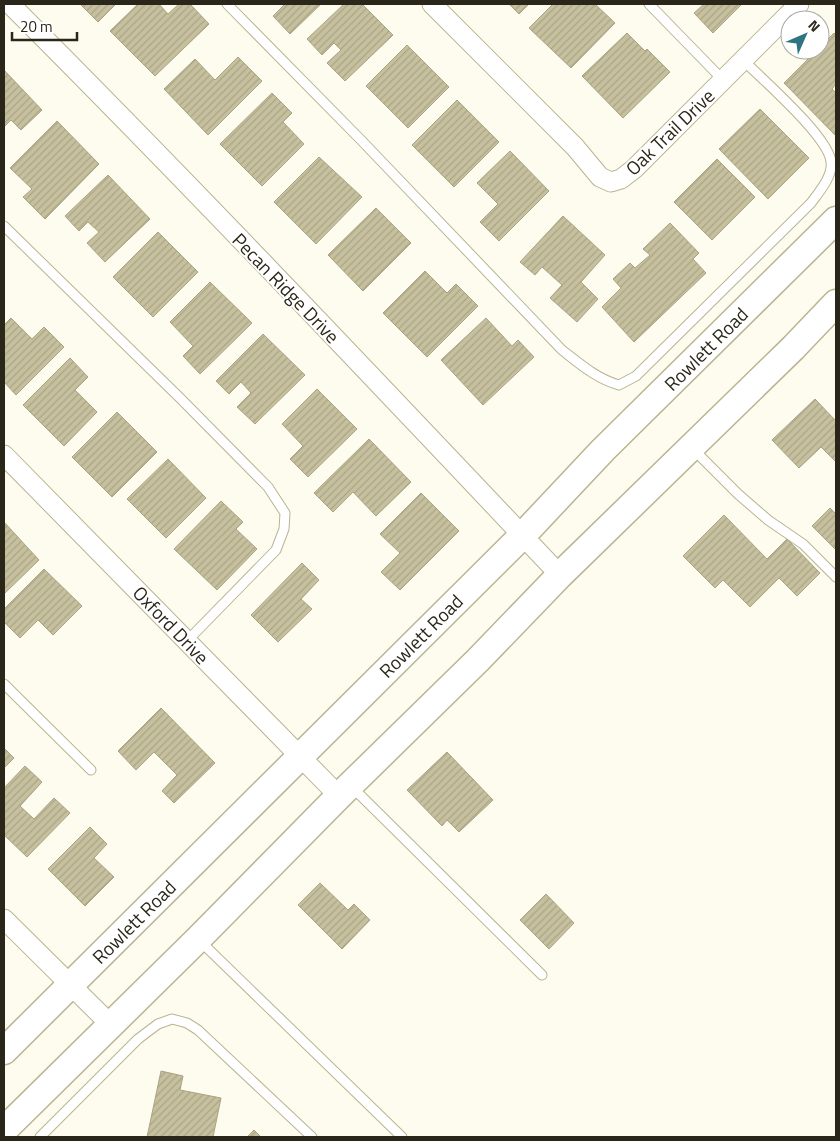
<svg xmlns="http://www.w3.org/2000/svg" width="840" height="1141" font-family="'Titillium Web',sans-serif">
<style>
.building{fill:url(#building-hatch);stroke:#a9a382}
.lines{fill:none;stroke-linecap:round;stroke-linejoin:round}
.lane-casing{stroke:#b9b491;stroke-width:11}
.street-casing{stroke:#b9b491;stroke-width:21}
.secondary-casing{stroke:#b9b491;stroke-width:29}
.lane{stroke:#fff;stroke-width:9}
.street{stroke:#fff;stroke-width:19}
.secondary{stroke:#fff;stroke-width:26}
.labels{text-anchor:middle;stroke-width:4;stroke-linejoin:round;paint-order:stroke}
.street-label{font-size:19px;fill:#2a271a;stroke:#fff}
</style>
<defs>
<pattern id="building-hatch" width="6" height="6" patternUnits="userSpaceOnUse" patternTransform="scale(1.25)"><rect width="6" height="6" fill="#c6c09e"/><path d="M-1 1l2-2M0 6l6-6M5 7l2-2" fill="none" stroke="#aaa588"/></pattern>
</defs>
<rect width="100%" height="100%" fill="#fefcee"/>
<!-- building -->
<g class="building">
<polygon points="80,4 116,4 98,22"/>
<polygon points="138,4 159,4 168,14 179,4 190,4 209,24 155,76 110,31"/>
<polygon points="285,4 321,4 290,34 273,16"/>
<polygon points="344,4 362,4 393,35 345,81 327,63 341,50 334,43 322,55 307,39"/>
<polygon points="509,4 529,4 519,14"/>
<polygon points="553,4 595,4 615,23 571,68 529,28"/>
<polygon points="704,4 742,4 713,33 694,13"/>
<polygon points="627,33 645,51 647,49 670,72 623,118 582,76"/>
<polygon points="834,33 836,35 836,84 832,89 836,93 836,136 784,83 817,50 820,50 820,47"/>
<polygon points="407,45 449,87 408,128 366,86"/>
<polygon points="238,57 262,81 208,135 164,89 195,59 215,80"/>
<polygon points="4,70 42,110 21,130 11,120 4,127"/>
<polygon points="272,93 292,113 283,122 304,144 262,186 220,144"/>
<polygon points="457,100 499,142 454,187 412,145"/>
<polygon points="760,109 809,158 768,199 719,149"/>
<polygon points="57,121 99,164 45,219 23,197 32,189 10,168"/>
<polygon points="510,151 549,191 499,241 480,222 498,204 477,183"/>
<polygon points="319,157 362,197 316,244 274,202"/>
<polygon points="717,159 755,197 712,240 674,202"/>
<polygon points="108,175 150,219 105,262 87,243 99,232 88,222 79,231 65,216"/>
<polygon points="376,208 411,243 363,291 328,255"/>
<polygon points="563,216 605,255 581,282 598,299 577,322 550,298 562,285 542,267 535,275 520,262"/>
<polygon points="670,223 699,253 693,259 706,273 634,342 602,307 621,288 613,279 630,263 635,268 650,255 643,249"/>
<polygon points="158,232 198,272 153,317 113,277"/>
<polygon points="425,271 447,293 456,284 478,306 427,357 383,313"/>
<polygon points="210,282 252,323 200,374 183,356 193,346 170,322"/>
<polygon points="11,318 32,339 44,327 64,347 16,395 4,382 4,325"/>
<polygon points="486,318 512,346 518,340 534,357 483,405 441,360"/>
<polygon points="263,334 305,375 255,424 237,407 251,393 241,382 229,394 216,381"/>
<polygon points="70,358 88,377 75,390 97,412 64,446 23,405"/>
<polygon points="317,389 357,429 308,477 290,459 303,446 282,424"/>
<polygon points="815,399 836,421 836,462 821,447 799,468 772,440"/>
<polygon points="117,412 157,452 112,497 72,457"/>
<polygon points="369,439 411,482 376,516 353,492 333,512 314,493"/>
<polygon points="168,459 206,498 166,538 127,499"/>
<polygon points="421,493 459,531 400,590 381,572 400,553 380,534"/>
<polygon points="221,501 243,522 236,529 257,549 217,590 174,549"/>
<polygon points="830,508 836,514 836,550 812,526"/>
<polygon points="724,515 767,559 787,539 820,573 797,596 779,578 750,607 723,580 715,588 683,556"/>
<polygon points="4,522 39,560 4,594"/>
<polygon points="302,563 319,580 301,599 312,609 278,642 251,615"/>
<polygon points="44,569 82,606 53,635 38,620 20,638 4,622 4,609"/>
<polygon points="161,708 215,763 174,803 162,791 177,775 154,752 136,770 118,751"/>
<polygon points="4,748 14,758 4,768"/>
<polygon points="447,752 493,800 459,832 447,820 442,826 407,790"/>
<polygon points="25,766 42,782 20,806 34,819 54,798 70,813 27,857 4,835 4,788"/>
<polygon points="90,827 107,844 94,858 114,877 85,906 48,869"/>
<polygon points="320,883 348,910 354,904 370,920 342,949 298,905"/>
<polygon points="546,894 574,923 549,949 520,920"/>
<polygon points="161,1071 183,1076 180,1090 221,1098 213,1137 147,1137"/>
<polygon points="254,1130 261,1137 247,1137"/>
</g>
<g class="lines">
<defs>
<g id="lane">
<path d="M 227,4 L 361,140 L 562,350 C 580,364 597,379 619,385 L 636,376 L 811,203 C 819,192 833,176 831,162 C 829,137 762,79 743,60"/>
<polyline points="649,4 723,80"/>
<polyline points="4,226 180,398 268,487 285,513 284,529 276,550 187,641"/>
<polyline points="693,449 738,494 768,520 803,544 836,577"/>
<polyline points="4,684 91,770"/>
<polyline points="352,787 542,975"/>
<polyline points="200,941 402,1137"/>
<polyline points="40,1137 138,1039 158,1024 172,1019 187,1023 198,1030 312,1137"/>
</g>
<g id="street">
<path d="M 10,4 C 197,191 378,383 560,575"/>
<polyline points="432,4 575,147 600,177 611,182 621,179 634,169 799,4"/>
<polyline points="4,455 339,796"/>
<polyline points="4,919 111,1025"/>
</g>
<g id="secondary">
<polyline points="4,1051 523,535 603,450 836,220"/>
<polyline points="4,1130 198,939 339,796 478,660 560,575 793,348 836,303"/>
</g>
</defs>
<!-- lane casing -->
<use href="#lane" class="lane-casing"/>
<!-- street casing -->
<use href="#street" class="street-casing"/>
<!-- secondary casing -->
<use href="#secondary" class="secondary-casing"/>
<!-- lane -->
<use href="#lane" class="lane"/>
<!-- street -->
<use href="#street" class="street"/>
<!-- secondary -->
<use href="#secondary" class="secondary"/>
</g>
<g class="labels">
<!-- street labels -->
<g class="street-label">
<text transform="translate(670 132) rotate(-44)" y="7">Oak Trail Drive</text>
<text transform="translate(286 288) rotate(46)" y="7">Pecan Ridge Drive</text>
<text transform="translate(706 349) rotate(-45)" y="7">Rowlett Road</text>
<text transform="translate(171 625) rotate(46)" y="7">Oxford Drive</text>
<text transform="translate(421 636) rotate(-45)" y="7">Rowlett Road</text>
<text transform="translate(134 922) rotate(-45)" y="7">Rowlett Road</text>
</g>
</g>
<!-- border -->
<rect width="840" height="1141" fill="none" stroke="#2a271a" stroke-width="10"/>
<!-- north arrow -->
<g transform="translate(805 35) rotate(45)"><circle r="24" fill="#ffffff" stroke="#aaa9a3"/>
<path d="M0-4L9 19L0 12L-9 19Z" fill="#2f7482"/>
<text y="-8" font-size="14" font-weight="bold" text-anchor="middle" fill="#2a271a">N</text>
</g>
<!-- scale -->
<path d="M12 32v8h65v-8" fill="none" stroke="#2a271a" stroke-width="2.5"/>
<text x="20" y="32" font-size="15" fill="#2a271a" stroke="#ffffff" stroke-width="4" paint-order="stroke">20 m</text>
</svg>
